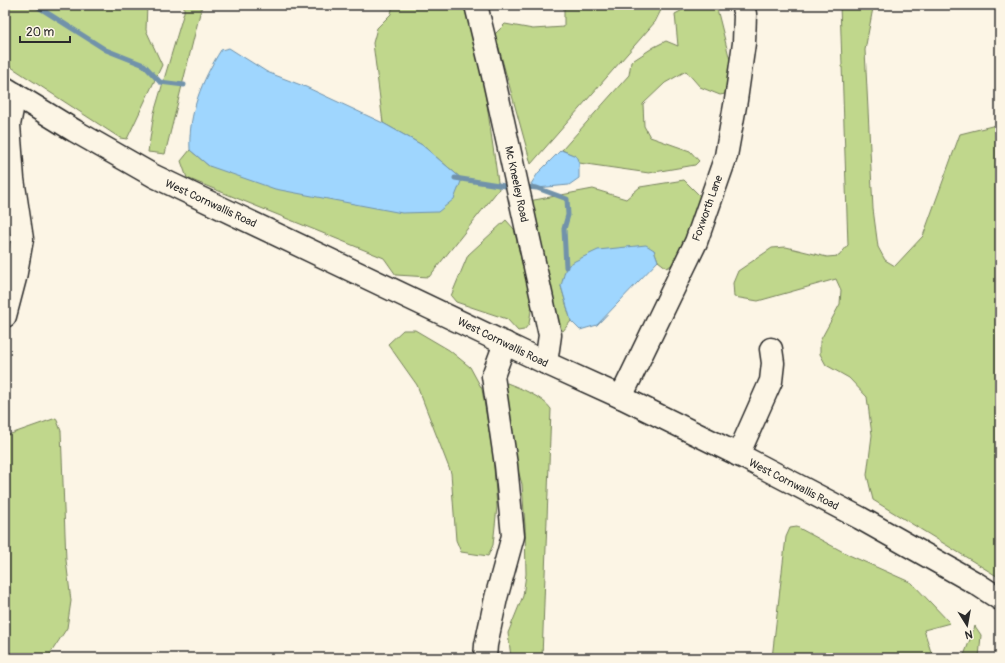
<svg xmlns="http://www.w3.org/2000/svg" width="1005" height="663" font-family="Pangolin,sans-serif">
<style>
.green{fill:#c0d78c;stroke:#76815c}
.water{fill:#9fd6fe;stroke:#7192aa}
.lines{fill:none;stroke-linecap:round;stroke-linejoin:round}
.stream{stroke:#7192aa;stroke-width:5}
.minor-casing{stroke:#2b2b2b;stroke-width:25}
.minor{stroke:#fcf5e5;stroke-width:22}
.labels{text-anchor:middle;stroke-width:3;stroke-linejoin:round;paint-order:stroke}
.street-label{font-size:11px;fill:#2b2b2b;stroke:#fcf5e5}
</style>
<rect width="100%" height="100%" fill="#fcf5e5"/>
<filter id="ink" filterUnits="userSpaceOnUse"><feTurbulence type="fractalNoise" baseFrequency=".025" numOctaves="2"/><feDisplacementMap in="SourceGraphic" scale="8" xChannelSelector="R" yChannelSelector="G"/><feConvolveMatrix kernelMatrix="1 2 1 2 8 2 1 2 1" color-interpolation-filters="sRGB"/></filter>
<g filter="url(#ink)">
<!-- green -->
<g class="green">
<polygon points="5,5 147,5 146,30 162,65 127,139 120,138 5,63"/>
<polygon points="184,5 202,5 165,154 148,152 154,113 184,12"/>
<polygon points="393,5 465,5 482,70 499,189 429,277 396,275 384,258 187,178 181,161 190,150 209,166 462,179 422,145 383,123 373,43 377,28 391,14"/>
<polygon points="564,5 661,5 662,8 655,22 531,164 495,34 505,24 533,29 564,27"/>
<polygon points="692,5 716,5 732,68 725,94 720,95 700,87 686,71 665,83 643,104 644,126 650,137 690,151 699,161 695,165 649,173 579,163 575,156 562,150 629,75 631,62 654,47 666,41 678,46 675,14"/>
<polygon points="840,5 875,5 873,8 865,50 873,209 878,247 885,260 895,266 923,236 960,134 1000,124 1000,578 873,500 867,475 872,435 867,397 849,378 826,365 820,354 820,341 840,304 841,290 836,279 758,301 734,297 733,283 738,271 772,248 786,247 827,257 839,256 848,245"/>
<path d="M 684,180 L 707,203 C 698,221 684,258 667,268 L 658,261 L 654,250 L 561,286 L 571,321 L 563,331 L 556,327 L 529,201 L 593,189 L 626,199 L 640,187 Z"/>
<polygon points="506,220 514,229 532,304 529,324 524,330 518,331 507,319 456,302 451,296 468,255"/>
<polygon points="403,330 415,330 449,350 470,367 482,389 493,454 497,507 493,545 488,556 461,552 456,540 451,473 417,385 388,344"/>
<path d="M 507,383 C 520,388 543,397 551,409 L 542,658 L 511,658 L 511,657 L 508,633 L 523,596 L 526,574 L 525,526 L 522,484 L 510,444 L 501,386 Z"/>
<polygon points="56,418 61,431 66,560 71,601 67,628 52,651 48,658 5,658 5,436"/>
<polygon points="797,527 849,555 912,583 950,623 924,630 931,652 943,658 772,658 786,537 790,528"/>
<polygon points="975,626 981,635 979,658 963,658"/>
</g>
<!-- water -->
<g class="water">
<path d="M 229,48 L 267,72 L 306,87 L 383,123 L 422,145 L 462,179 L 454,199 L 438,212 L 402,213 L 275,189 L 209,166 L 190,150 C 188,114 202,80 221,50 Z"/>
<polygon points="561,150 576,156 579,163 579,178 569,185 537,188 531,184 538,173"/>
<polygon points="646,245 654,250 658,261 597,325 580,330 571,321 561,286 566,267 575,261 598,250"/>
</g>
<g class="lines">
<!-- stream -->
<g class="stream">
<polyline points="35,5 106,50 144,65 160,82 184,85"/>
<polyline points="455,178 511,187"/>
<polyline points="526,187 537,188 567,199 568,215 564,229 566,267"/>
</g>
<defs>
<g id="minor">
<polyline points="476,5 492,71 550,335 546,363"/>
<polyline points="5,88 75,131 154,176 546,363 621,397 745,458 860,518 977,584 1000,599"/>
<polyline points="5,316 15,278 22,239 13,179 9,125 15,94"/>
<polyline points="621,397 696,242 726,156 736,100 744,43 745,14 742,5"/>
<polyline points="738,455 771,381 773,363 771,349"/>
<polyline points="485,658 486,645 496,598 513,536 506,465 493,376 505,343"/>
</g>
</defs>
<!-- minor casing -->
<use href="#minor" class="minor-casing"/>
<!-- minor -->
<use href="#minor" class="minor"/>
</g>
</g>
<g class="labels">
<!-- street labels -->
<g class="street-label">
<text transform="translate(517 184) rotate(78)" y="4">Mc Kneeley Road</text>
<text transform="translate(211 203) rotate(25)" y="4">West Cornwallis Road</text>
<text transform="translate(707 208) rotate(-70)" y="4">Foxworth Lane</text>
<text transform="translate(503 342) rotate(26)" y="4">West Cornwallis Road</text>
<text transform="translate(794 484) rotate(27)" y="4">West Cornwallis Road</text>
</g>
</g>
<!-- margin -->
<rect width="1005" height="663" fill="none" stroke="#fcf5e5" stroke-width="20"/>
<rect x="10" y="10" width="985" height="643" fill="none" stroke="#2b2b2b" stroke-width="1.5" filter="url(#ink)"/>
<!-- north arrow -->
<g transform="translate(967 625) rotate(169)" stroke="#fcf5e5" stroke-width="3" paint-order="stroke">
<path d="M0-3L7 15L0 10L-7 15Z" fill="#2b2b2b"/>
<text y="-6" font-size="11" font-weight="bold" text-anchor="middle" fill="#2b2b2b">N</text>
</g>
<!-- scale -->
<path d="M20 36v6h50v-6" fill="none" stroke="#2b2b2b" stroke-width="2"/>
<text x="26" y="36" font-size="12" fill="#2b2b2b" stroke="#fcf5e5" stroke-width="3" paint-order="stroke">20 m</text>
</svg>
